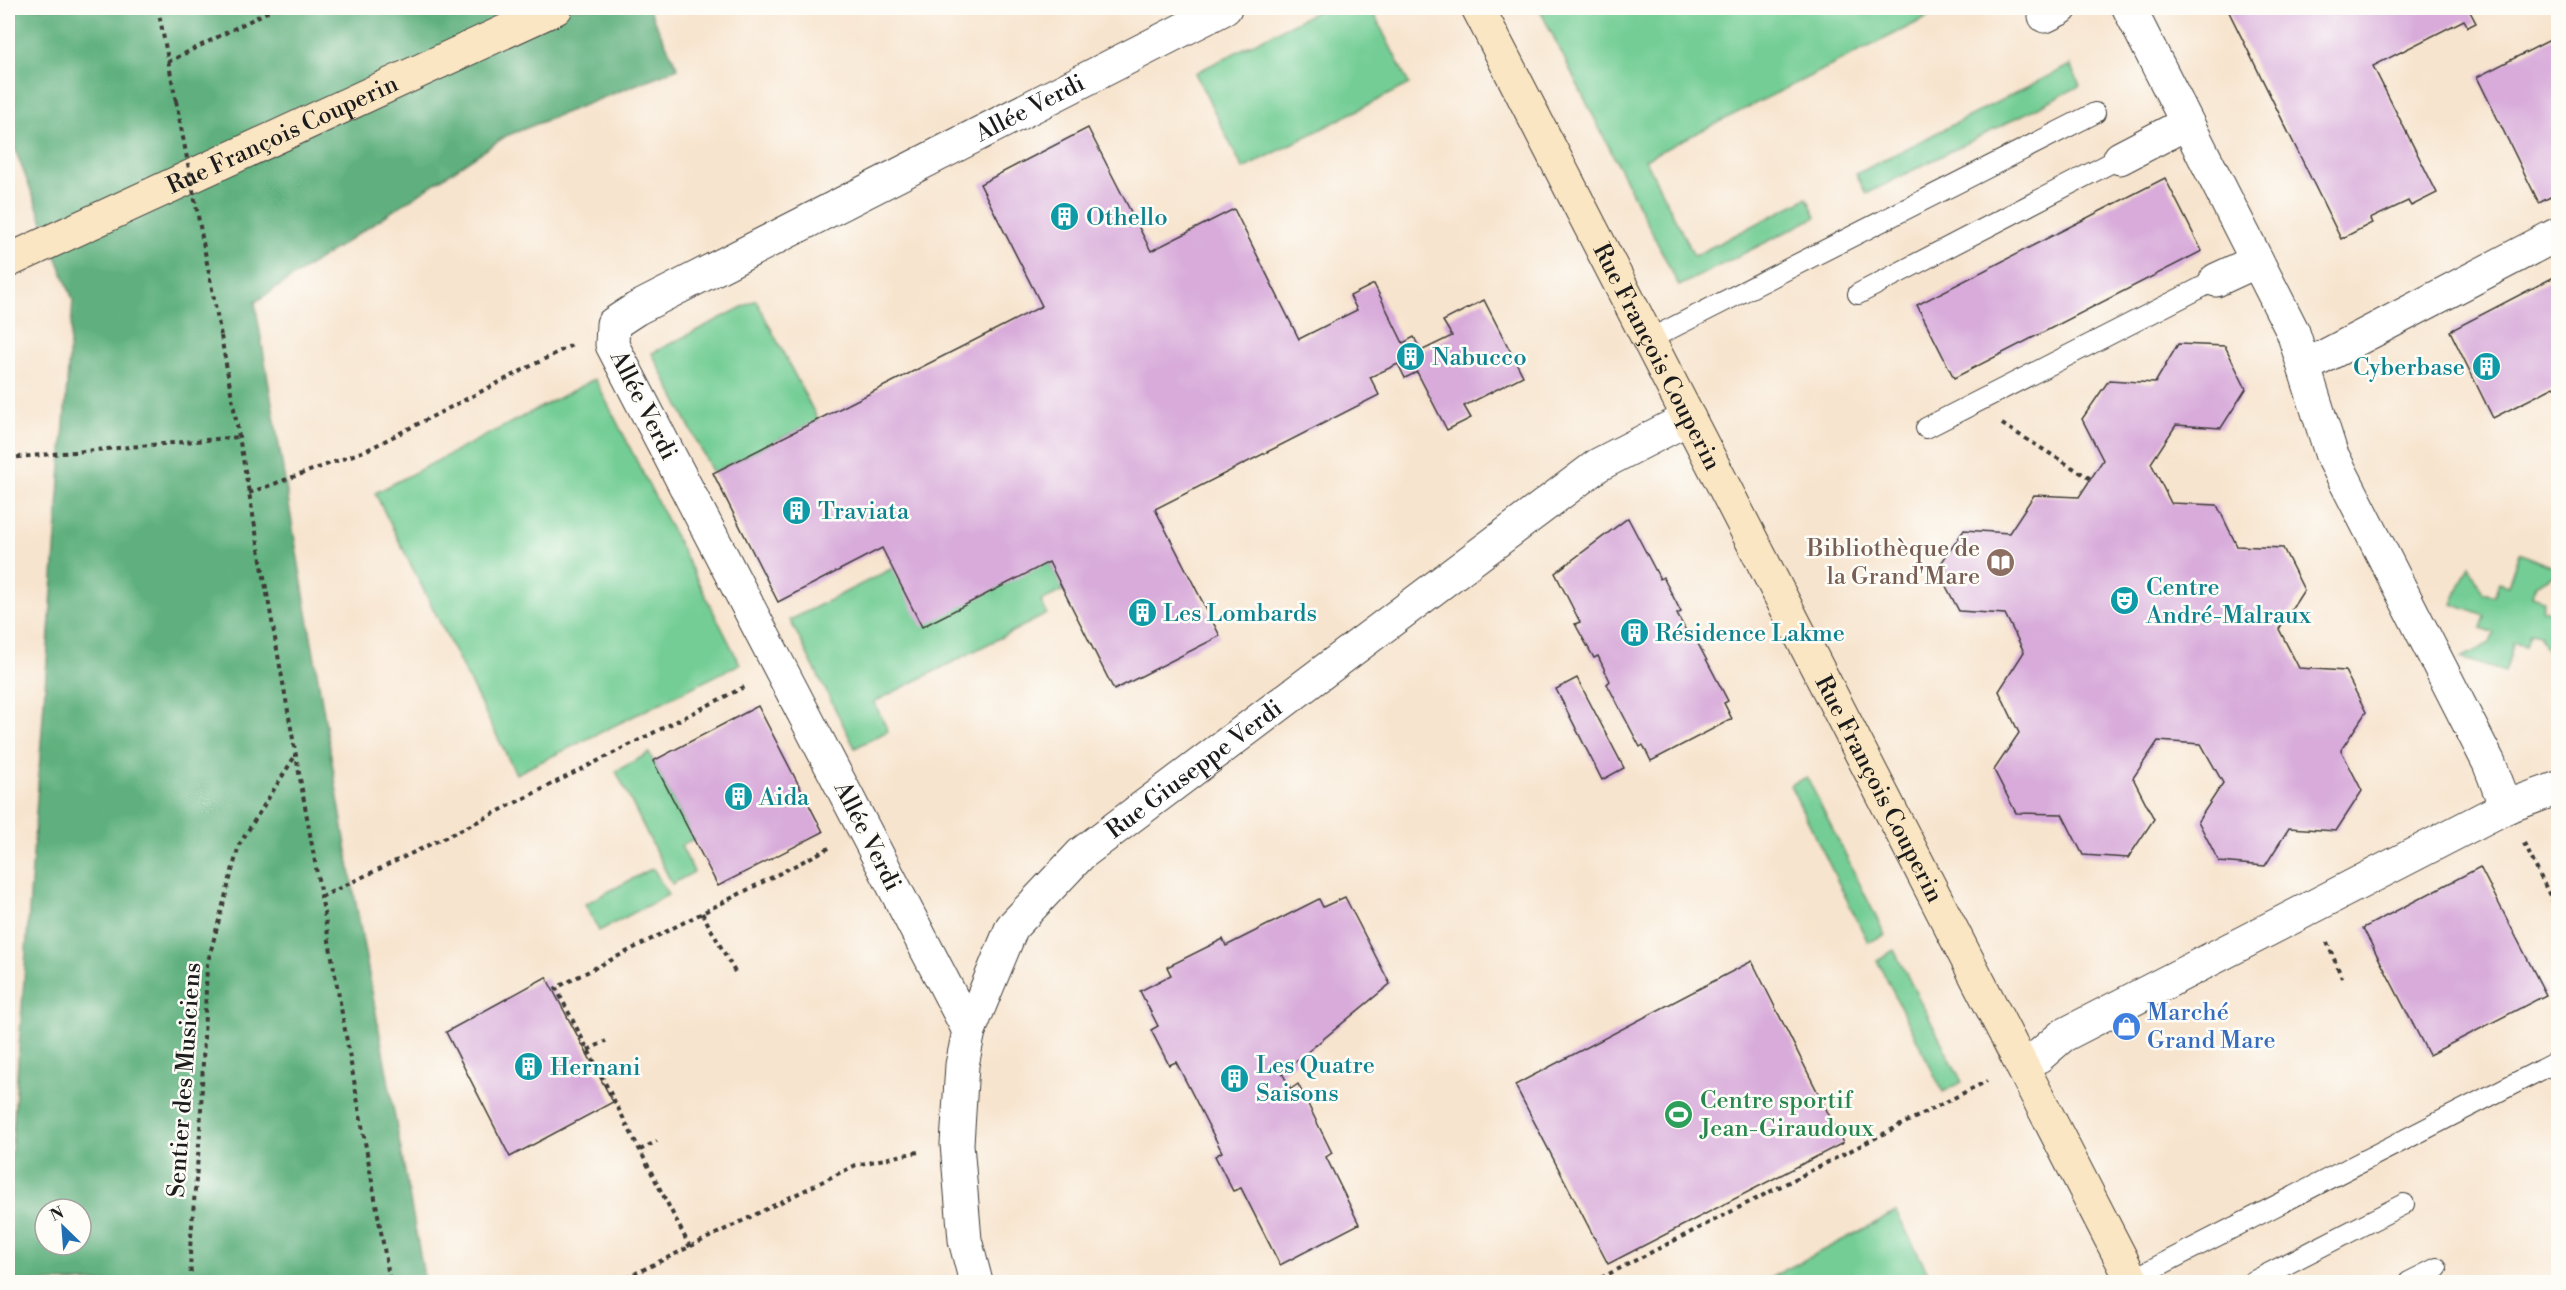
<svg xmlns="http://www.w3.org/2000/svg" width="2566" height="1290" font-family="'Libre Bodoni',serif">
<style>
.green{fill:#73cd94;stroke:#487458;stroke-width:1.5}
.forest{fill:#5eb07e;stroke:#3d664d;stroke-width:1.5;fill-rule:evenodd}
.building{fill:#d8abda}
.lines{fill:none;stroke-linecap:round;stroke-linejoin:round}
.lane-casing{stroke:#3d3a37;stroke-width:22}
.street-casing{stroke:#3d3a37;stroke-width:35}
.secondary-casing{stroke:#3d3a37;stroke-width:35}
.path{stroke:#3d3a37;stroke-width:4;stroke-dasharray:4.5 4.5;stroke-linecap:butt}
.lane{stroke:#fff;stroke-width:20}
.street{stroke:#fff;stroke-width:33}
.secondary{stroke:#fbe6c4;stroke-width:33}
.path-bridge{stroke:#3d3a37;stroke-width:4;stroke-dasharray:4.5 4.5;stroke-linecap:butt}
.labels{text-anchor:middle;stroke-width:5;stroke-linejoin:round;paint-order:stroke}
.street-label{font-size:24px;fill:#1c1c1c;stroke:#fdfcf7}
.culture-label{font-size:24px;fill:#0d838f;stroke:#fdfcf7;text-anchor:start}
.education-label{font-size:24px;fill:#785e54;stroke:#fdfcf7;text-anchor:end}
.shop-label{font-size:24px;fill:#366cbe;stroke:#fdfcf7;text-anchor:start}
.leisure-label{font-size:24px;fill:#27864d;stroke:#fdfcf7;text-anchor:start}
</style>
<rect width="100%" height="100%" fill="#fdfcf7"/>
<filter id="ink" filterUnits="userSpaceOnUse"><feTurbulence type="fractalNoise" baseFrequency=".0167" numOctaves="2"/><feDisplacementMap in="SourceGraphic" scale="12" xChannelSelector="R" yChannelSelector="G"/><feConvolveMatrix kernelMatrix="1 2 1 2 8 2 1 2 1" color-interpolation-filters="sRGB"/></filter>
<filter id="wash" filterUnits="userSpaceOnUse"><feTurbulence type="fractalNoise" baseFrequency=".008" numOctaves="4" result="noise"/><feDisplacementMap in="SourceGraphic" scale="24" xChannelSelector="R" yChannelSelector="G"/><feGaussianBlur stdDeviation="1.35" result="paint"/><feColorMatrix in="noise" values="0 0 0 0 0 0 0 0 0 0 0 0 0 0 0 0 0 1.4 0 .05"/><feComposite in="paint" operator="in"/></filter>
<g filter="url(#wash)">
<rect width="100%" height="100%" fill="#f7e4ce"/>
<!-- green -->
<g class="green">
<polygon points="1323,8 1371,8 1409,84 1243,169 1195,73"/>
<polygon points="1549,8 1946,8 1645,159 1694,256 1807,198 1816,217 1679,286 1541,12"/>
<polygon points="2070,65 2080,86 1866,194 1856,174"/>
<polygon points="756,300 818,420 713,473 652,353"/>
<polygon points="595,379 740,664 516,774 375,493"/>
<polygon points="2519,553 2558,569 2558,573 2535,585 2532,596 2544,600 2542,609 2558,613 2558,650 2555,664 2539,635 2530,633 2526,646 2514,643 2505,672 2461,658 2490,643 2494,633 2481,628 2485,616 2452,604 2469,565 2483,593 2494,596 2499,583 2508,586"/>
<polygon points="1049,562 1064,590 1041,601 1047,614 874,702 888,731 855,748 790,620 893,568"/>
<polygon points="649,753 694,839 681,846 694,872 672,884 616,771"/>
<polygon points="1807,777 1885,935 1868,942 1790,785"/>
<polygon points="653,868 668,895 599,931 585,904"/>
<polygon points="1894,950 1962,1082 1943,1092 1877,960"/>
<polygon points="1896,1212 1933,1282 1762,1282"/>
</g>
<!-- forest -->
<path class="forest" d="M 8,8 L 648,8 L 678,68 L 506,136 L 255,302 L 353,887 L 425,1282 L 8,1282 L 8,1201 L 73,300 L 8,131 ZM 45,1209 L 81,1209 L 81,1245 L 45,1245 Z"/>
<g id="blocks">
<!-- building -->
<g class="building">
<polygon points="2227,8 2468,8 2476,23 2468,27 2464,20 2373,66 2437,193 2411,206 2408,201 2370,219 2372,223 2341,239"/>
<polygon points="2558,36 2558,193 2539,203 2477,77"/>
<polygon points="1088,128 1151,251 1234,209 1299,339 1357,310 1350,296 1374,284 1403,343 1414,337 1421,351 1452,336 1443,321 1484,300 1523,376 1464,406 1471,418 1447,430 1417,372 1405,378 1398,364 1370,377 1379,395 1155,509 1220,636 1114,690 1049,562 922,627 882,548 778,602 713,473 1042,306 980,184"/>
<polygon points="2165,178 2202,251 1954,378 1917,305"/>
<polygon points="2558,275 2558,385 2493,418 2450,331"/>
<polygon points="2178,344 2225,346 2246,389 2221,428 2176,425 2151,463 2171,503 2217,505 2237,546 2283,548 2304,590 2279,629 2299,668 2345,671 2366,712 2341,750 2362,791 2336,831 2289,828 2265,866 2219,862 2198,821 2223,783 2201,744 2158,741 2133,778 2154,819 2128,858 2083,855 2062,814 2016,813 1994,770 2019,733 1999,691 2024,652 2005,614 1959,611 1937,569 1964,530 2009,533 2034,495 2079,497 2103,460 2082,419 2109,380 2155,383"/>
<polygon points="1628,518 1660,579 1663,577 1681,612 1677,614 1691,640 1695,638 1728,701 1724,703 1732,719 1651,761 1643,745 1640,747 1607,684 1610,681 1598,656 1594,658 1575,624 1580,622 1555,573"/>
<polygon points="1577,678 1624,768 1602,780 1556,689"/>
<polygon points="758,706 823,832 718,886 653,761"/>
<polygon points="2480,867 2546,995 2429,1055 2363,928"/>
<polygon points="1345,897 1390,984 1282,1073 1291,1089 1298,1084 1332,1153 1326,1157 1359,1224 1280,1265 1241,1188 1233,1191 1215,1156 1222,1152 1176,1062 1169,1065 1151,1030 1158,1026 1140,991 1171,975 1167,967 1223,939 1226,946 1319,899 1323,907"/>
<polygon points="1752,961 1843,1143 1608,1264 1515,1085"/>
<polygon points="546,977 613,1102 510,1157 446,1032"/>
</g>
</g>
</g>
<g filter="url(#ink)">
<use href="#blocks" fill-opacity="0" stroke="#3d3a37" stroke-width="1.5"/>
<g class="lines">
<defs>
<g id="lane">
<polyline points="1858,294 2120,158"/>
<polyline points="1648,340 2095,113"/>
<polyline points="1926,428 2216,280"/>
<polyline points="2131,1280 2558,1061"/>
<polyline points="2252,1282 2404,1204"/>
<polyline points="2409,1282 2437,1268"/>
</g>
<g id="street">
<polyline points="2129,8 2293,332 2331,453 2489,763 2506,807"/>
<polyline points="2045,16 2061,8"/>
<polyline points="2120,158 2187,123"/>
<polyline points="2216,280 2257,261"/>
<polyline points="2304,367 2558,234"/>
<path id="s1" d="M 969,1031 L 612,345 L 613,324 L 636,309 L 1225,8"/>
<polyline points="2039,1056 2062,1036 2506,807 2558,788"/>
<path id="s2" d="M 976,1282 L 965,1240 L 957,1144 L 962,1065 L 969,1031 L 1012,927 L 1081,854 L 1598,465 L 1689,418"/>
</g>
<g id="secondary">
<path id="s3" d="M 1478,8 L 2133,1282"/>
<path id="s4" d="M 8,261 L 556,8"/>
</g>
</defs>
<!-- lane casing -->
<use href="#lane" class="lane-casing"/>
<!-- street casing -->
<use href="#street" class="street-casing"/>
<!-- secondary casing -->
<use href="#secondary" class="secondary-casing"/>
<!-- path -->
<g class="path">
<polyline points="158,8 176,101"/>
<polyline points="168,62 275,8"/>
<polyline points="221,336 390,1282"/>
<polyline points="2002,424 2091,479"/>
<polyline points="8,458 239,437"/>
<polyline points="249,493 367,450 572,345"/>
<polyline points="2524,843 2558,912"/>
<polyline points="321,897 483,819 746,686"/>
<polyline points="702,913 736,974"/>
<polyline points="2327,942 2342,978"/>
<polyline points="588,1050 606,1041"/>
<polyline points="640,1150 657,1141"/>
<polyline points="690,1247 556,988 831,847"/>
<polyline points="191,1282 190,1248 200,1133 207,965 239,845 295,756"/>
<polyline points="618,1282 856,1165 918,1152"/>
<polyline points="1593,1282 1987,1081"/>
</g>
<!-- lane -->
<use href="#lane" class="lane"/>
<!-- street -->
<use href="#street" class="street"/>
<!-- secondary -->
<use href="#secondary" class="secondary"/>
<!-- path-bridge -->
<polyline class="path-bridge" points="176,101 221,336"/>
</g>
</g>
<!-- icons -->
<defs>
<symbol id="building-disc" viewBox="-11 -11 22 22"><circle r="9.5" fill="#0f9aa8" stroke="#fdfcf7"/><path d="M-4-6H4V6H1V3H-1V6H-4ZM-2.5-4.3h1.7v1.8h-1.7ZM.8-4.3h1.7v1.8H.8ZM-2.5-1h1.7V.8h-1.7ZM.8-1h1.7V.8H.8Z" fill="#fff"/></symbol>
<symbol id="library-disc" viewBox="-11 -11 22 22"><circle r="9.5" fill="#8d6e63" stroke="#fdfcf7"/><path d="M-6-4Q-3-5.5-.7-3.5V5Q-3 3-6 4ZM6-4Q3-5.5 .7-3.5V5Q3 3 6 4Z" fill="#fff"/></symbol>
<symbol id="theatre-disc" viewBox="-11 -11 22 22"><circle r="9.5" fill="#0f9aa8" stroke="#fdfcf7"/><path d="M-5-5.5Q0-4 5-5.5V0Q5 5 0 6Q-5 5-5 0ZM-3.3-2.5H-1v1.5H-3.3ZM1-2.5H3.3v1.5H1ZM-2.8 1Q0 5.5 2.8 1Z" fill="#fff"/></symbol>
<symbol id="shop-disc" viewBox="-11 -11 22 22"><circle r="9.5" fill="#3f7fe0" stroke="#fdfcf7"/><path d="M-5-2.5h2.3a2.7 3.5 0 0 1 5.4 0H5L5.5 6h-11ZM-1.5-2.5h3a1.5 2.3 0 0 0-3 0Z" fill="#fff"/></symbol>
<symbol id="stadium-disc" viewBox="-11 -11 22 22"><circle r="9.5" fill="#2e9e5b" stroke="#fdfcf7"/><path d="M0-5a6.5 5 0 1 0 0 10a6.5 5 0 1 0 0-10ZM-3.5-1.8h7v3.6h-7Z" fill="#fff"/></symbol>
</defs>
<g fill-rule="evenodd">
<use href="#building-disc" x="1048" y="200" width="33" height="33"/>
<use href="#building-disc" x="1394" y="340" width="33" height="33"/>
<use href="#building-disc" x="2470" y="350" width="33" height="33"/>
<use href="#building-disc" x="780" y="494" width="33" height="33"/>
<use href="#library-disc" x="1984" y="546" width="33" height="33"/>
<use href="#theatre-disc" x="2108" y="584" width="33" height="33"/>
<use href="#building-disc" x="1126" y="596" width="33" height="33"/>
<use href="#building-disc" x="1618" y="616" width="33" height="33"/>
<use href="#building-disc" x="722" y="780" width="33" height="33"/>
<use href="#shop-disc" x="2110" y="1010" width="33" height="33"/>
<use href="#building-disc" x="512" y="1050" width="33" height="33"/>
<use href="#building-disc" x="1218" y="1062" width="33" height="33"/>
<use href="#stadium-disc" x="1662" y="1098" width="33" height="33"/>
</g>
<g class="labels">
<!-- street labels -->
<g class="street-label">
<text dy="8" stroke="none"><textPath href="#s1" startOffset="1264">Allée Verdi</textPath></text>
<text dy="8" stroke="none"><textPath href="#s4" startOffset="302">Rue François Couperin</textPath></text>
<text dy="8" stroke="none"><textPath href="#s3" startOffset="392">Rue François Couperin</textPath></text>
<text transform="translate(644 405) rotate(63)" y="8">Allée Verdi</text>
<text dy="8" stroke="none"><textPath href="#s2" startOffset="608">Rue Giuseppe Verdi</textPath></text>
<text dy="8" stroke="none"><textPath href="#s3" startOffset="878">Rue François Couperin</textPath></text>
<text transform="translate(868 836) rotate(63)" y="8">Allée Verdi</text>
<text transform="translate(184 1080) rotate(-86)" y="8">Sentier des Musiciens</text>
</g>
<!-- culture labels -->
<g class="culture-label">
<text x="1086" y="225">Othello</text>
<text x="1432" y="365">Nabucco</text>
<text x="2465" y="375" text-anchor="end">Cyberbase</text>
<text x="818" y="519">Traviata</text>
<text x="2146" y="595">Centre<tspan x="2146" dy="28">André-Malraux</tspan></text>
<text x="1163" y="621">Les Lombards</text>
<text x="1655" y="641">Résidence Lakme</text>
<text x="759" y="805">Aida</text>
<text x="1256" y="1073">Les Quatre<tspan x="1256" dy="28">Saisons</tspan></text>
<text x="550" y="1075">Hernani</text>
</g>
<!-- education labels -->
<g class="education-label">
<text x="1980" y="556">Bibliothèque de<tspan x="1980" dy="28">la Grand'Mare</tspan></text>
</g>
<!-- shop labels -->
<g class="shop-label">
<text x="2147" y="1020">Marché<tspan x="2147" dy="28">Grand Mare</tspan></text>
</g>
<!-- leisure labels -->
<g class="leisure-label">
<text x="1700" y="1108">Centre sportif<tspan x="1700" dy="28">Jean-Giraudoux</tspan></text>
</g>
</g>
<!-- margin -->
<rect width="2566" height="1290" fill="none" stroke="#fdfcf7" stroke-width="30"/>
<!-- north arrow -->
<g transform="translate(63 1227) rotate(335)"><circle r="28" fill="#fdfcf7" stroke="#a3a29f" stroke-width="1.5"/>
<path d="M0-4.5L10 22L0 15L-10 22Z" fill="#1f6fb2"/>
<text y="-9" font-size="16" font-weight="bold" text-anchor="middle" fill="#1c1c1c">N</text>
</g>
</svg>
